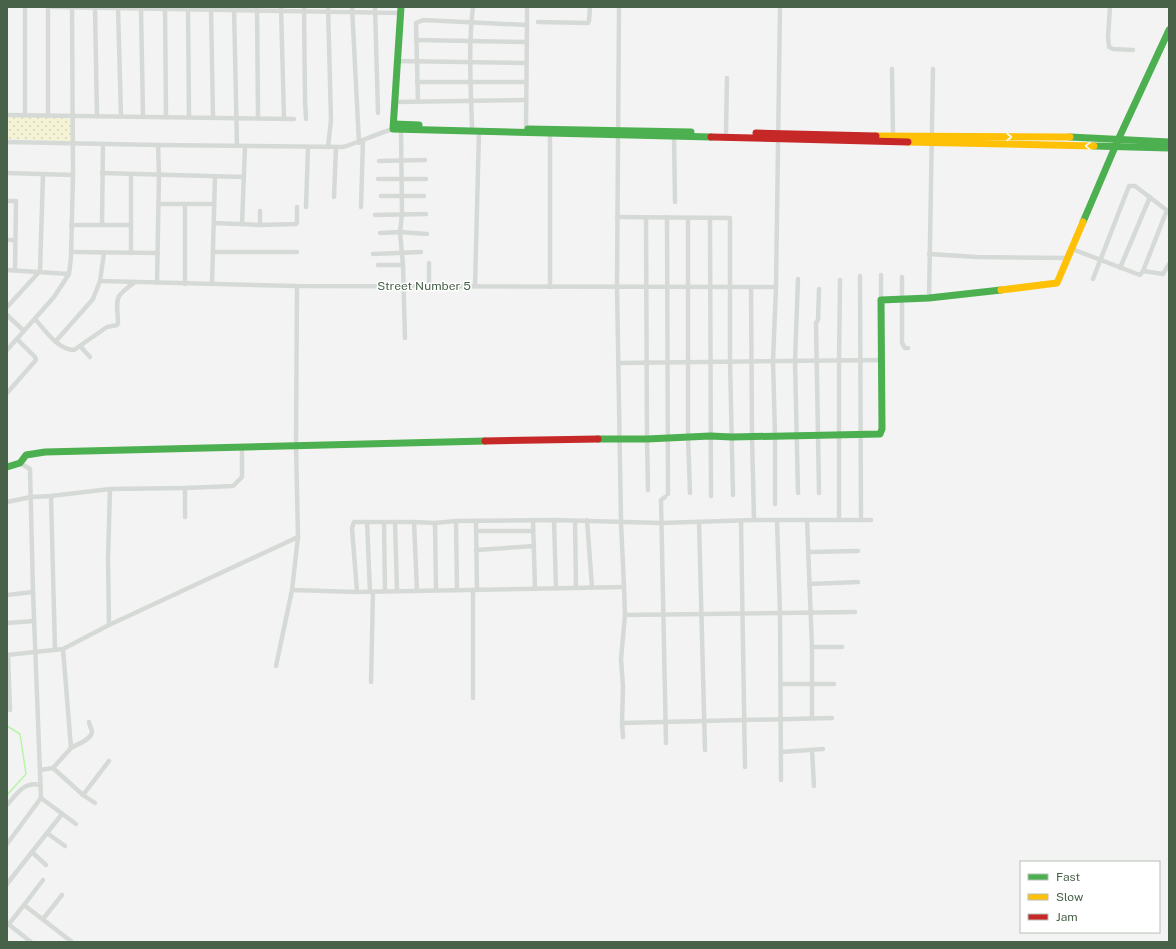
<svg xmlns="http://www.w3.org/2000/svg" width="1176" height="949" font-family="'Public Sans',sans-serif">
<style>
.park{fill:url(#park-dots)}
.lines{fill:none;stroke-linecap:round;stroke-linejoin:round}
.stream{stroke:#b8f4a8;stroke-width:1.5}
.street{stroke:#d6dad6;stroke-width:4.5}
.fast{stroke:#4caf50;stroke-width:7}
.slow{stroke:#ffc107;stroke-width:7}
.jam{stroke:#c62828;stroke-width:7}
.oneway{stroke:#f6fbf6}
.labels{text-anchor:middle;stroke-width:3;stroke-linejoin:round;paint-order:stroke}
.street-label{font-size:12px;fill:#486149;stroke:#fff}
</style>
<defs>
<pattern id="park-dots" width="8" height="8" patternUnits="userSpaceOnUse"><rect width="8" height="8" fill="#f4f3d6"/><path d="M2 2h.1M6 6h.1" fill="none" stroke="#d3d3b9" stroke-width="1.8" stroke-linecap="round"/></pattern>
</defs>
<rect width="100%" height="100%" fill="#f3f3f3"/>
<!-- park -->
<polygon class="park" points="7,116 67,117 71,121 71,141 7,139"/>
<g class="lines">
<!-- stream -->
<polyline class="stream" points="7,726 20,734 26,774 7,795"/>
<!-- street -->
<g class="street">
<polyline points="25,7 25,115"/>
<polyline points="48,7 48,115"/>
<polyline points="51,7 400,13"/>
<polyline points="95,7 97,116"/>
<polyline points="118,7 121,116"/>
<polyline points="141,7 143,116"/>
<polyline points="165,7 166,117"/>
<polyline points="188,7 189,117"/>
<polyline points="211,7 213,117"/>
<polyline points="234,7 237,146"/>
<polyline points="257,7 258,118"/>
<polyline points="281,7 284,118"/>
<polyline points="304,7 305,99 306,119"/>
<polyline points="328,7 331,120 328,147"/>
<polyline points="352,7 359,143"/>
<polyline points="375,7 378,113"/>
<polyline points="619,7 617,286 621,522 624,587 625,615 621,659 623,687 622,723 623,737"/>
<polyline points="1110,7 1108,37 1109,47 1113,49 1133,50"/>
<polyline points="538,22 588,23 589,21 590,7"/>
<polyline points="416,40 527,42"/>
<polyline points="397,61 526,63"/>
<polyline points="892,69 893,136"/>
<polyline points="417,82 526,82"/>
<polyline points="395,102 526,100"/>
<polyline points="418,102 416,23 423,20 527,25 527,7"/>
<polyline points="7,115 294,119"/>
<path d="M 472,128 C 471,88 468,47 473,7"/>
<polyline points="526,128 527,25"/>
<polyline points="401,130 402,214 400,232 403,265 405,338"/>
<polyline points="726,132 727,78"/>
<polyline points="674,136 675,202"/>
<path d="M 7,142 L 158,145 L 343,147 C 360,142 376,134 393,129"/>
<polyline points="379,161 425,160"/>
<polyline points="7,173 73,175"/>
<polyline points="102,173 243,177"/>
<polyline points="378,179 426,179"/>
<polyline points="381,196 424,196"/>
<polyline points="334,197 336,147"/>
<polyline points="7,201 16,201 15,270"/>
<polyline points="159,204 214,204"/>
<polyline points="306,207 308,147"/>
<polyline points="361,207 363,140"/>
<polyline points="260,211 260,225"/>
<polyline points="375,215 426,214"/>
<polyline points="617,217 730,218 730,362 733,495"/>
<polyline points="667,217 668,494"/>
<polyline points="646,218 647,439 648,490"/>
<polyline points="688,218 688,436 690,493"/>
<polyline points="710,218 711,496"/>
<polyline points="214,223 260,225 296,224 297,222 297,207"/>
<polyline points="242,224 245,146"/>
<polyline points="71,225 131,225"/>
<polyline points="102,225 103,144"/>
<polyline points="380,233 400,232 427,234"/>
<polyline points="7,240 15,240"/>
<polyline points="1072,249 1140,275 1143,271 1167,210"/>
<polyline points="72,252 158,253"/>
<polyline points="213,252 297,252"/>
<polyline points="131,253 131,174"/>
<polyline points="373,254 421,252"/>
<polyline points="929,254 977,257 1068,258"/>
<polyline points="378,265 403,265"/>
<polyline points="1120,268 1150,197"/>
<polyline points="7,270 69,274"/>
<polyline points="1143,271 1163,274 1169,264"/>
<polyline points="881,275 881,300"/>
<polyline points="860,276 861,520"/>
<polyline points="902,277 902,343 905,348 908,348"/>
<polyline points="798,279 795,361 798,493"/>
<polyline points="1093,279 1129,186 1135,186 1169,212"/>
<polyline points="100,281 297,286 776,287"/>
<polyline points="157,283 159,175 158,145"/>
<polyline points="185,284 185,204"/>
<polyline points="212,284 215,176"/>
<polyline points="429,286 429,263"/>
<polyline points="475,286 479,132"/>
<polyline points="550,287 550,132"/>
<polyline points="751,287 752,436 754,520"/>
<polyline points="819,289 818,320 816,323 819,493"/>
<polyline points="929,298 933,69"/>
<polyline points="7,307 40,271 43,174"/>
<polyline points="7,315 24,331"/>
<path d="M 35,319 C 45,330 58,350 74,350 L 107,327 L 117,325 L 118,323 C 117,297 113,298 135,282"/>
<polyline points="56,341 93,299 100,281 104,253"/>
<polyline points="81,347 90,357"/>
<polyline points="7,350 54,297 69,274 71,257 73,175 72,7"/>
<polyline points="619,363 882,360"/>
<polyline points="7,393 36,360 35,357 17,339"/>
<polyline points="20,463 30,469 33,592 41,798"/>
<polyline points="51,496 55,650"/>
<polyline points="665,497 661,500 666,743"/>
<polyline points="7,502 31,497 51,496 110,489 185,488 233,486 242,477 242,447"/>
<polyline points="775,504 775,435 773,361 776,287 780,7"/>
<polyline points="185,517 185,488"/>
<polyline points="554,520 556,588"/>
<polyline points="587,520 592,587"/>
<polyline points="807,520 812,647 812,718"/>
<polyline points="839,520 839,361 840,280"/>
<polyline points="456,521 457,590"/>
<polyline points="476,521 477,590"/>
<polyline points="533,521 535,588"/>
<polyline points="575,521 576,588"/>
<polyline points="777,521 780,613 781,780"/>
<polyline points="367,522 370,592"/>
<polyline points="384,522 385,591"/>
<polyline points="395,522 397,591"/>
<polyline points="414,522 417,591"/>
<polyline points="699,522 705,750"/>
<polyline points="741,522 745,767"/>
<polyline points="435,523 436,590"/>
<polyline points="476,531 533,531"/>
<polyline points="476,550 534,546"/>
<polyline points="809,552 858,551"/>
<polyline points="809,584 858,582"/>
<polyline points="292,590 357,592 624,587"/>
<polyline points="473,590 473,698"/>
<polyline points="357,592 352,528 354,522 414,522 435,523 456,521 554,520 661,523 754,520 871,520"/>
<polyline points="7,595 33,592"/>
<polyline points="625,615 855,612"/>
<polyline points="7,623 34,621"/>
<polyline points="109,625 108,558 110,489"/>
<polyline points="812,647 842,647"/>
<polyline points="7,655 63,649 109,625 298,537"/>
<polyline points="8,655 10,710"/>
<polyline points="276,666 292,590 298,537 296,445 297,286"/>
<polyline points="371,682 373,592"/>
<polyline points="781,684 834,684"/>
<polyline points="622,723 832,718"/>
<path d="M 71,748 C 77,744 91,740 92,732 C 92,729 89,725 89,722"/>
<polyline points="812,750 814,786"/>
<polyline points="781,752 823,749"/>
<polyline points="53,768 71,748 63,649"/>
<polyline points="40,770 53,768 83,795 95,803"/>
<polyline points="83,795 109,761"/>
<path d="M 7,805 C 17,794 24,781 40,785"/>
<polyline points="47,833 65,846"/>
<polyline points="7,844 41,798 76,824"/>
<polyline points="32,852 62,814"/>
<polyline points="43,880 24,905 72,942"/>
<polyline points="7,884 32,852 46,865"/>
<polyline points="43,919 62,895"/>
<polyline points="7,923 31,942"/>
<polyline points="9,924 24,905"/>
</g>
<!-- fast -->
<g class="fast">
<polyline points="401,7 393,129 711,137"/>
<polyline points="394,124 419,125"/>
<polyline points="528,129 691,132"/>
<polyline points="1070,137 1169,142"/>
<polyline points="1094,146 1169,148"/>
<polyline points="1083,222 1118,140 1169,30"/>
<polyline points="598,439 647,439 710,436 732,437 880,434 882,429 881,300 929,298 1001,290"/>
<polyline points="7,467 20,463 26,455 45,452 485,441"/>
</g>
<!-- slow -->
<g class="slow">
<polyline points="876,136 1070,137"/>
<polyline points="908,142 1094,146"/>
<polyline points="1001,290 1057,283 1083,222"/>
</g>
<!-- jam -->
<g class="jam">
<polyline points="756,133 876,136"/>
<polyline points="711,137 908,142"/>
<polyline points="485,441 598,439"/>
</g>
</g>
<!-- one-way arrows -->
<defs><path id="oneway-chevron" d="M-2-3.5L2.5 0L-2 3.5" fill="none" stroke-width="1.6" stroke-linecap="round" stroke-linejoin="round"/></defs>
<g class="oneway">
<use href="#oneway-chevron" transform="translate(1009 137)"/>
<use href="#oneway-chevron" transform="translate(1088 146) rotate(-179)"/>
</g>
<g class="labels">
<!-- street labels -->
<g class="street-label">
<text x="424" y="290">Street Number 5</text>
</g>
</g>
<!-- border -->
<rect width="1176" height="949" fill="none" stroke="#486149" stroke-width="16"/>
<!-- legend -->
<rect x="1020" y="861" width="140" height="72" fill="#ffffff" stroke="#b6c0b6"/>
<rect x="1028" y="874" width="20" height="6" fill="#4caf50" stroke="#b6c0b6"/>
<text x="1056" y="881" font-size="12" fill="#486149">Fast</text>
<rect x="1028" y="894" width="20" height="6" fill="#ffc107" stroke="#b6c0b6"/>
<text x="1056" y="901" font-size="12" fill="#486149">Slow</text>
<rect x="1028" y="914" width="20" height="6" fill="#c62828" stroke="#b6c0b6"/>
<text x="1056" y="921" font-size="12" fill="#486149">Jam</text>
</svg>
